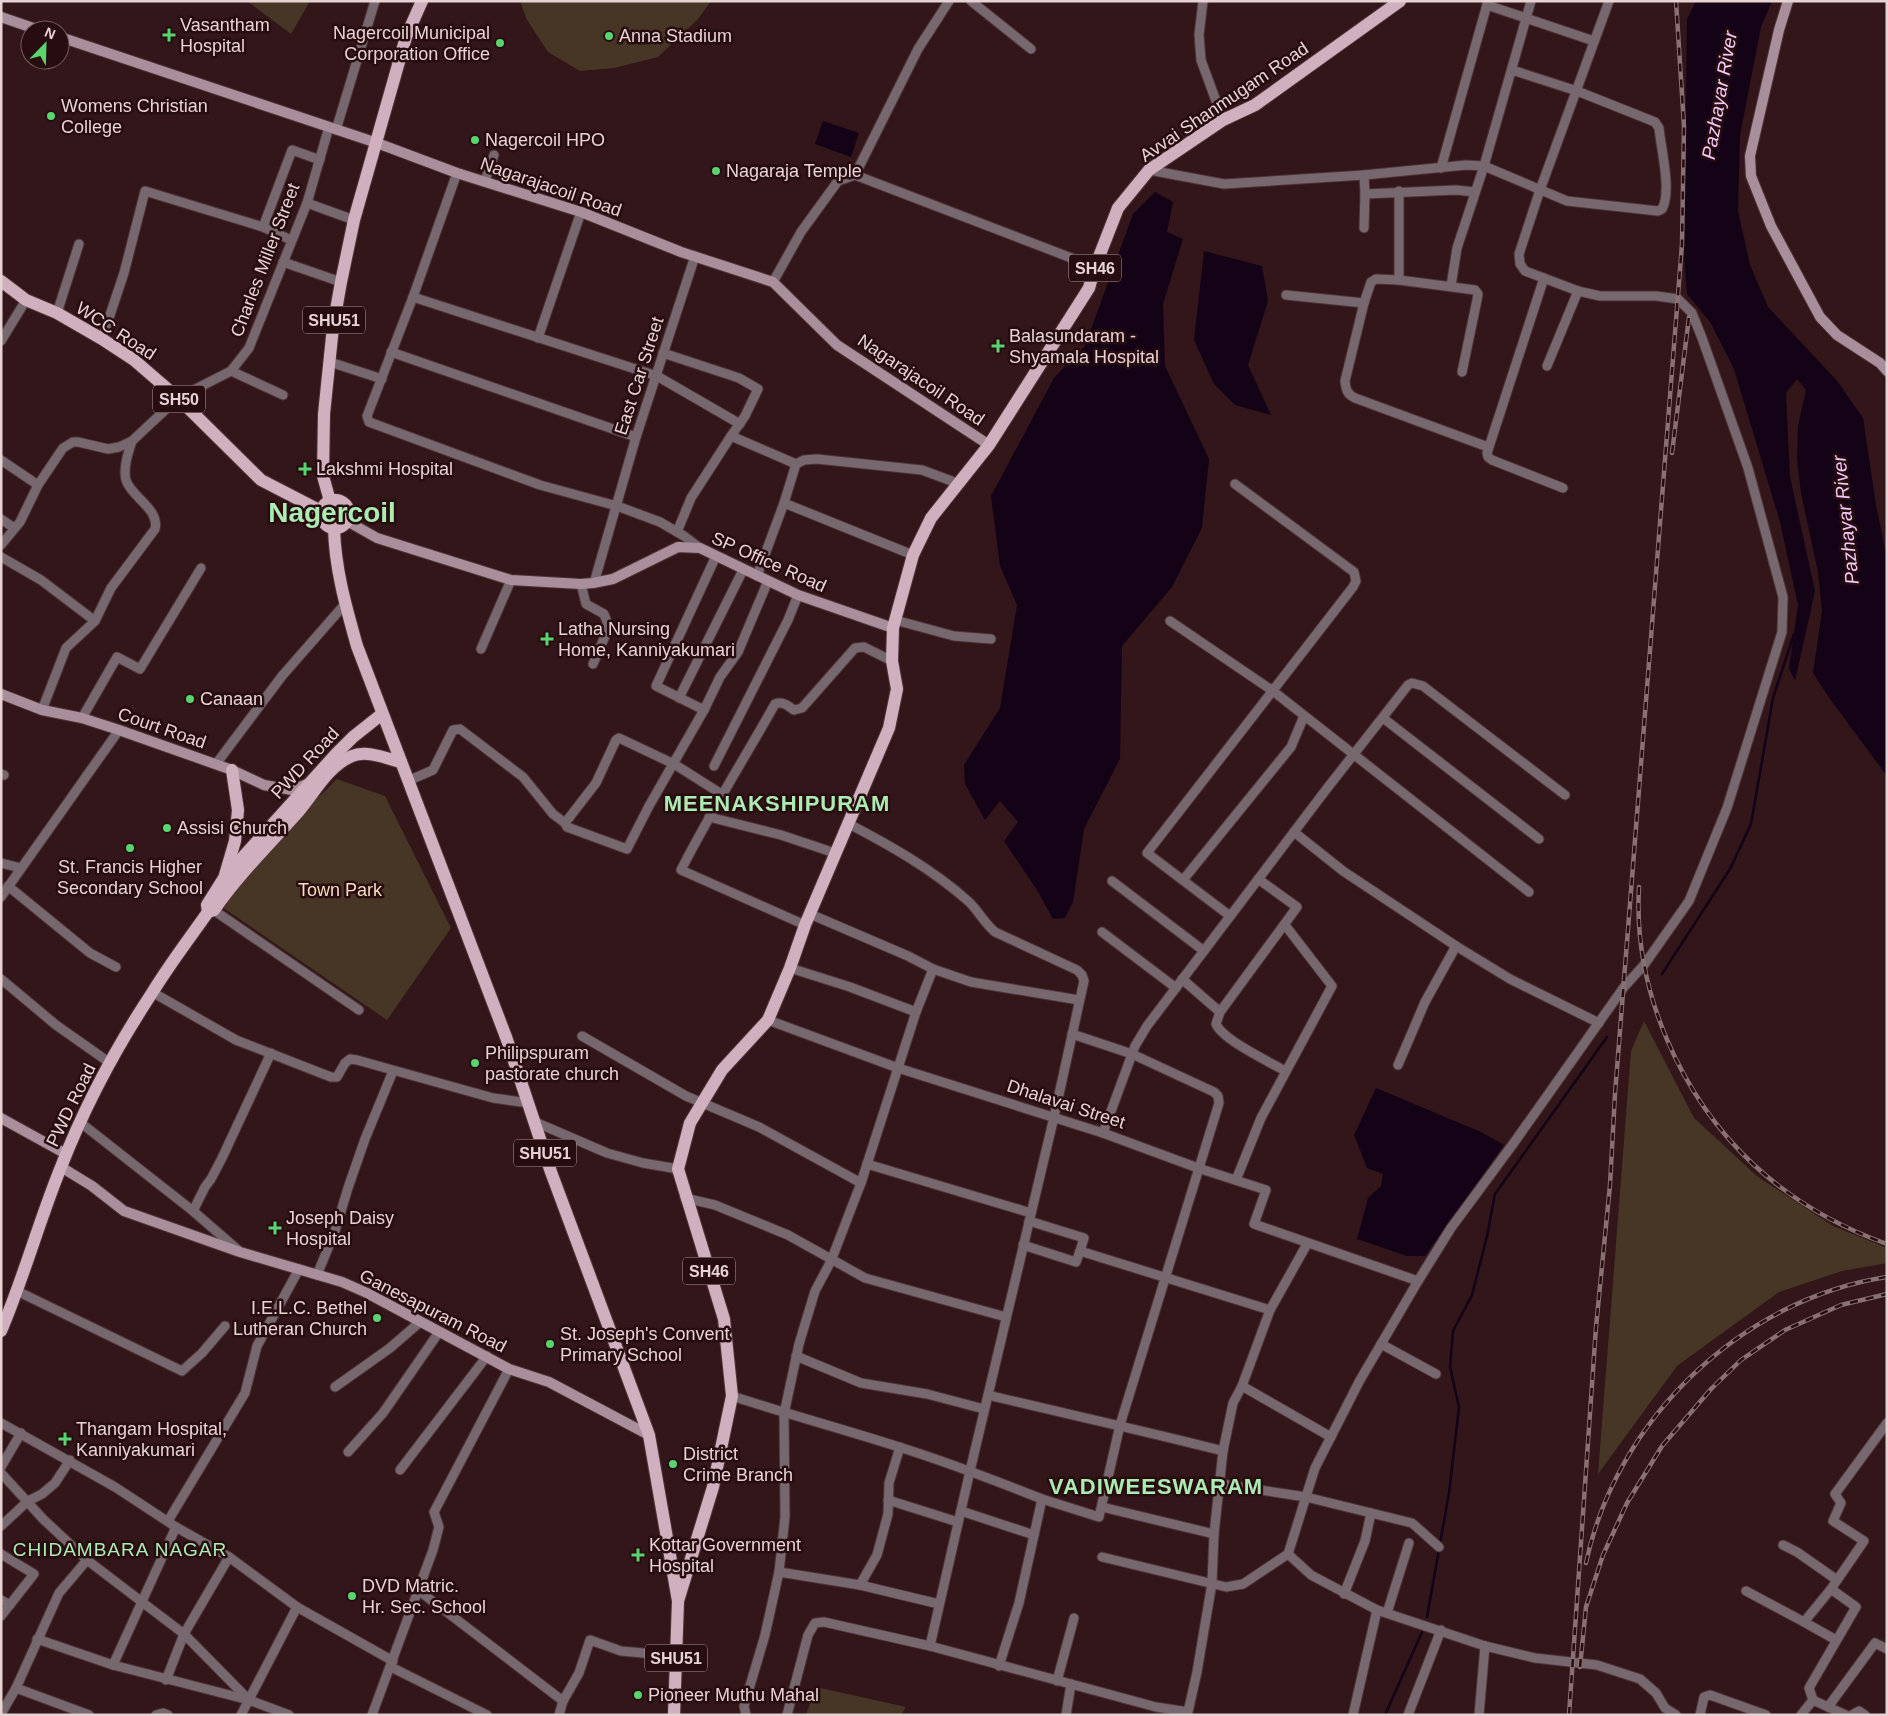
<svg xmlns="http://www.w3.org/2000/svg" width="1888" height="1716" font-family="Arial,sans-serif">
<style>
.green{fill:#473625}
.water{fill:#140317}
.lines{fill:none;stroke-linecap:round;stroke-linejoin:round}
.stream{stroke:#140317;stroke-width:2.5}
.street-casing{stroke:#4f3437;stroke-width:11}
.secondary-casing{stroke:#4f3437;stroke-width:12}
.primary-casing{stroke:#4f3437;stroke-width:14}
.street{stroke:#77676f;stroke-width:9}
.secondary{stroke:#a98f9c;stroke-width:10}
.primary{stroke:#d0afbf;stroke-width:12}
.rail-casing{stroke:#897173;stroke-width:4.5}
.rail{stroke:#280d10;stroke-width:2.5;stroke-dasharray:8;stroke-linecap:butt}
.poi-dot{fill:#58d56f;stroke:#280d10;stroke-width:2}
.labels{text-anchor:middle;stroke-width:5;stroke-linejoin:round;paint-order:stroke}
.shield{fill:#280d10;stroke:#ae9899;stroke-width:1}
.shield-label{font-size:16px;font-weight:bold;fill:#e7d3d4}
.poi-label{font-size:18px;fill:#e7d3d4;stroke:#280d10;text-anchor:start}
.street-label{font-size:18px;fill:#e7d3d4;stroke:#280d10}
.park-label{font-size:18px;fill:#f8dcbf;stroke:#280d10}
.water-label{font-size:19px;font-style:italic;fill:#f3c9fb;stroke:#280d10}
.neighbourhood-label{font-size:19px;letter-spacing:1px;fill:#acebb2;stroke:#280d10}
.district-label{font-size:22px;font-weight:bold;letter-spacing:1px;fill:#acebb2;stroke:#280d10}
.town-label{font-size:28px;font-weight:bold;fill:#acebb2;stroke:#280d10}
</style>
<rect width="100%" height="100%" fill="#321619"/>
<!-- green -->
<g class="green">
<polygon points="247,1 310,1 291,34"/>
<polygon points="520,1 711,1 698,19 658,57 614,68 580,71 548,52 527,20"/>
<polygon points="337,779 385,796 451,928 387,1020 222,907 249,866"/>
<polygon points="1644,1021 1694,1118 1758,1177 1833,1226 1887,1248 1887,1263 1842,1271 1779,1292 1677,1366 1598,1474 1631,1051"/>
<polygon points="816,1687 906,1707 901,1715 806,1715"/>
</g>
<!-- water -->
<g class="water">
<polygon points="1696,1 1772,1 1761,27 1740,135 1738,211 1750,265 1768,307 1838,382 1863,418 1876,505 1887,559 1887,776 1830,699 1813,673 1822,611 1818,572 1801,493 1797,460 1798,426 1806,390 1797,379 1786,393 1790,477 1815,591 1795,681 1789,668 1798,605 1780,522 1734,369 1710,322 1687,294 1684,259 1687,19"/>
<polygon points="823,121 859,133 851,157 815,144"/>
<polygon points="1155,192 1173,202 1167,232 1183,239 1163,304 1165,366 1209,459 1202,528 1172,587 1122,646 1120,759 1084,829 1073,902 1065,918 1053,919 1037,890 1004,841 1018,822 1000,801 985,820 965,784 964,765 1000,708 1017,605 1000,566 991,496 1054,378 1085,346 1133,214"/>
<polygon points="1204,251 1262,266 1268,301 1248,365 1271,415 1235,405 1214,384 1194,340"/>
<polygon points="1376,1088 1481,1132 1504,1145 1425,1256 1407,1256 1357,1239 1368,1198 1381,1186 1383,1174 1367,1168 1354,1135"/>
</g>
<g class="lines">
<!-- stream -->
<g class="stream">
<polyline points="1662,974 1730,869 1751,824 1773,698 1794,634"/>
<polyline points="1427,1617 1449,1493 1459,1407 1450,1367 1453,1331 1472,1295 1487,1236 1495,1194 1607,1037"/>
<polyline points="1385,1715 1422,1632"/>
</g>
<defs>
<g id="street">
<polyline points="971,1 1031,49"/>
<polyline points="1203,1 1199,35 1201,60 1223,120"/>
<polyline points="1487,5 1594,41"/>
<polyline points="336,130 375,1"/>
<polyline points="1441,168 1488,1"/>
<path d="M 1149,170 L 1224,184 L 1364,175 L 1466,165 L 1484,166 L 1567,201 L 1658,211 L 1662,209 C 1672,192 1661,149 1659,128 L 1655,122 L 1577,91 L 1512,70"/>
<polyline points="457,173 413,297 367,416 369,422 540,485 617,506 660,522 684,536 700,548"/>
<polyline points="855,175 918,49 949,1"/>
<polyline points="1364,175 1365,194 1456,190 1475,192"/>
<polyline points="485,181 494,155"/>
<polyline points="1399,191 1399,280"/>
<polyline points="307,203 354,220"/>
<polyline points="263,227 292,150 320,160"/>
<polyline points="1364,228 1365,194"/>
<polyline points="283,262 341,282"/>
<polyline points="1544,278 1487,453 1488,457 1492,460 1563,488"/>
<polyline points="773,282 801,232 838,181 855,175 1095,267"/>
<polyline points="1451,286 1457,248 1484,166 1531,1"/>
<polyline points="1286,295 1364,303"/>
<polyline points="413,297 657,376 740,424"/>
<polyline points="57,313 79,244"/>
<polyline points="538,338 581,212"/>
<polyline points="102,339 124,273 145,191 263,227 291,240"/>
<polyline points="1,341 26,300"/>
<polyline points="391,352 636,437"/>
<polyline points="663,353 739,378 758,389 745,416 731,436 796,464"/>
<polyline points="330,362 382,379"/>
<polyline points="1547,366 1578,291"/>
<polyline points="231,371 283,395"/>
<path d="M 1462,372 L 1477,300 L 1478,294 L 1475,290 L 1399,280 L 1376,279 L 1371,282 L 1364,303 L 1345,381 C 1346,390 1347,394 1355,398 L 1488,447"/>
<polyline points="1,460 38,485"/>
<polyline points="784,503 913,555"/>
<polyline points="1,519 14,528"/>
<polyline points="677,532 691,498 731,436"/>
<polyline points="1,545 20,522 38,485 63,448 73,442 78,442 108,449 119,447 132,441 178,398 231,371 249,348 307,203 329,127"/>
<polyline points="1,557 41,580 95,621"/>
<polyline points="757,576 784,503 796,464 804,460 817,459 922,470 957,483"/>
<polyline points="594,583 636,437 695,256"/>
<polyline points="581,584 586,604 604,614 609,627 593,664"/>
<polyline points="895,620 954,636 991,639"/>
<polyline points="1170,621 1273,691 1529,892"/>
<polyline points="481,649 511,580"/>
<polyline points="679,698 743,570"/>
<path d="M 42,710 L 66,648 L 95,621 L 111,588 L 155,529 C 160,509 131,497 126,480 C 123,468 128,453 132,441"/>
<polyline points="704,710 656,686 716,556"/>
<polyline points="82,718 117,657 140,669 201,568"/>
<polyline points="1383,718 1539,839"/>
<polyline points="216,764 282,676 345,604"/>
<polyline points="714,766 788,620 798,595"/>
<polyline points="1,774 4,775"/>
<polyline points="410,780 433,770 453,730 460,729 523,777 553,814 565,823"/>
<polyline points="723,795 674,764 619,738 616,740 596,783 565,823 567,827 627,849 649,806 704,710 720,677 738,652 768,581"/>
<polyline points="709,817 781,835 835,853"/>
<path d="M 849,824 C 891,846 932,869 968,901 C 978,910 984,923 995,932 L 1077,970 L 1082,975 L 1084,981 L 1054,1117 L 970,1471 L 930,1646 L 1156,1707 L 1188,1712 L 1197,1672 L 1212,1583 L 1214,1534 L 1223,1451 L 1233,1403 L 1242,1386 L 1270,1310 L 1307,1244"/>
<polyline points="1294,832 1343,871 1456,946 1510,979 1599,1023"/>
<polyline points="1,863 21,868"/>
<path d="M 1258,879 L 1297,907 L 1220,1012 L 1216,1024 C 1223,1040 1268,1061 1285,1071"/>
<polyline points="1183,880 1291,747 1304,716"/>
<polyline points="1112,881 1204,951"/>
<polyline points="8,886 90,953 116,967"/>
<polyline points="1,897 119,730"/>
<polyline points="209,907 359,1010"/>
<polyline points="810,914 908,956 933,969 971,982 1079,1000"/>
<polyline points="1230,916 1147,853 1353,587 1356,581 1354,572 1235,484"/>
<path d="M 805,925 L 681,870 C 710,813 744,759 775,704 C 783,701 788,706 794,710 L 802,708 L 855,648 L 864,647 L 892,661"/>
<polyline points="1102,932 1176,988"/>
<polyline points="790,968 850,987 916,1012"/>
<polyline points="1,979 56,1025 110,1063"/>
<polyline points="1182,979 1220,1012"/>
<polyline points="152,992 236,1040 331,1077 337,1077 345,1063 350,1059 357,1060 493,1098 529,1103"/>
<polyline points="768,1020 898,1068 1103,1133 1198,1168 1266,1190 1254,1224 1418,1281"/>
<polyline points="582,1036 686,1096 759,1127 861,1183"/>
<polyline points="1398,1065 1425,1002 1456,946"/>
<polyline points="535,1122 607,1153 643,1163 678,1169"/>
<polyline points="81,1123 193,1211 238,1250"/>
<polyline points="1103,1133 1135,1046 1147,1026 1325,791 1408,685 1412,683 1423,686 1565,795"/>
<polyline points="867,1164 1031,1213"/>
<polyline points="1236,1180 1261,1118 1332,986 1285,925"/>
<polyline points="685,1198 715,1205 788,1235 865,1278 1006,1317"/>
<polyline points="193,1211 205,1187 211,1179 222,1158 271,1053"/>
<polyline points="1029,1221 1084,1238 1080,1251 1270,1310"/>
<polyline points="1023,1245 1076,1262 1080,1251"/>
<polyline points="317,1275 335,1231 348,1188 365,1139 393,1071"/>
<polyline points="17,1291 182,1371 202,1353 225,1326"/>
<polyline points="1381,1344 1436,1374"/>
<polyline points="796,1356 861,1383 927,1394 984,1409"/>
<polyline points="1242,1386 1331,1437"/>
<polyline points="335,1387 390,1348 420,1322"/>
<path d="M 988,1395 C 1066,1414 1145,1431 1223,1451"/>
<path d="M 732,1396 C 787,1414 843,1429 899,1447 C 947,1462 994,1480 1042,1499"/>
<polyline points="1,1423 115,1487 176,1527 229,1557 297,1607 393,1661"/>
<polyline points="348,1452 383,1413 439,1332"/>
<polyline points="1,1467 21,1433"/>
<polyline points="400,1470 487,1356"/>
<polyline points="1,1473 43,1519 87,1560 184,1634 249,1700"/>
<polyline points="1221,1484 1306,1497 1412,1523 1439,1547"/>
<polyline points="888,1500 958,1522"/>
<polyline points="1102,1507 1214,1534"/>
<polyline points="961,1511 1034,1535"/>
<polyline points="168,1521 245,1393 257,1346 299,1269"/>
<polyline points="1,1526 28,1501 42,1494 55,1483 70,1460"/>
<polyline points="1783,1545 1797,1552 1837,1580"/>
<polyline points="1,1554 34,1574 1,1616"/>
<polyline points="1288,1554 1315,1468 1360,1380 1418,1281 1451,1228 1513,1144 1624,987 1644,965 1689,901 1727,808 1782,632 1783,597 1748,468 1702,338 1692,313 1678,299 1656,296 1600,296 1578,291 1525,271 1520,264 1519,254 1540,190 1609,1"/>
<polyline points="1102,1557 1226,1587 1243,1584 1288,1554 1311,1575 1377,1610 1485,1646 1535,1658 1597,1665 1640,1679 1656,1693 1665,1708 1676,1715"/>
<polyline points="779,1572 860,1585 939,1604"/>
<polyline points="860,1585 877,1555 888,1514 889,1483 900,1447"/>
<polyline points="1831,1589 1864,1541 1833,1521 1841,1503 1835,1494 1887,1423"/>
<polyline points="418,1590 563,1701 559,1715"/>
<polyline points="1746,1591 1804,1622 1831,1589 1856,1607 1809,1688 1813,1700"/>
<polyline points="1344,1594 1365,1541 1371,1513"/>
<polyline points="1,1600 10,1605"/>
<polyline points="1387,1613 1409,1543"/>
<polyline points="1804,1622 1836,1640"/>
<polyline points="37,1639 113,1665 249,1700 289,1715"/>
<polyline points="113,1665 176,1527"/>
<polyline points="999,1666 1019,1603 1042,1499 1099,1517 1120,1425 1219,1103 1218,1096 1214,1092 1132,1054 1072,1034"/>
<polyline points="391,1667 487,1715"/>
<polyline points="166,1680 184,1634 229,1557"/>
<polyline points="1057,1681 1074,1618"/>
<polyline points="16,1688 89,1715"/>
<polyline points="563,1701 579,1673 590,1640 621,1651 676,1656"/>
<polyline points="1828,1707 1846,1715"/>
<polyline points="1,1714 16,1688 59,1593 87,1560"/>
<polyline points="156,1715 163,1713 168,1715"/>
<polyline points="241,1715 297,1607"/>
<polyline points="372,1715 433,1550 439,1527 434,1512 509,1369"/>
<polyline points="746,1715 744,1706 765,1635 779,1572 785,1517 784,1414 799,1344 815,1291 831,1261 861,1183 916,1012 933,969"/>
<polyline points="787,1715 808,1635 815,1623 824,1622 930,1646"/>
<polyline points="1066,1715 1071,1684"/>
<polyline points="1353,1715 1377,1610"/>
<polyline points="1408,1715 1441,1630"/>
<polyline points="1479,1715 1485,1646"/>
<polyline points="1700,1715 1704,1697 1710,1695 1766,1715"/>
<polyline points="1801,1715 1813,1700 1828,1707 1875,1643 1887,1649"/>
<polyline points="1852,1715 1859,1711 1865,1715"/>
</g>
<g id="secondary">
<polyline points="1788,1 1779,30 1750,156 1751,176 1771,226 1820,317 1837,335 1880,363 1887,371"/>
<polyline points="1,17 39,30"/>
<polyline points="60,37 377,143 457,173 581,212 681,252 773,282 837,345 989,445"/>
<polyline points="347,521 377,538 511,580 581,584 593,583 613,579 678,547 700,548 798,595 893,628"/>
<polyline points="1,694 42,710 82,718 119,730 232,770 264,785 292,790 307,784"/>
<polyline points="1,1118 66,1154"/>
<polyline points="61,1167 92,1186 124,1211 240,1252 342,1282 367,1293 509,1369 549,1382 649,1435"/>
</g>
<g id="primary">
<polyline points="1,281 26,300 57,313 102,339 134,360 178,398 261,480 321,511"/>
<circle cx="335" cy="514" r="14"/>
<polyline points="330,501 323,476 324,414 333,327 341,282 354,220 406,37 422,1"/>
<path d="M 334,528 C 335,569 346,607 357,646 L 506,1037 L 551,1172 L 649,1435 L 678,1601 L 674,1715"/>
<polyline points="225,875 235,841 238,810 232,770"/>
<polyline points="208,912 207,905 224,878 336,754 353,737 382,714"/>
<path d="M 1,1331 C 24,1277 39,1221 61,1167 C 84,1108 117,1046 152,993 C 169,965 189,939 208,912 L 214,910 C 239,874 270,844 299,811 C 315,792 328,766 352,756 C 367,750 385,758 401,762"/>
<polyline points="678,1601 713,1487 732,1396 724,1319 678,1169 690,1123 722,1070 768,1020 790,968 805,925 889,728 897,689 892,661 893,628 913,555 931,518 989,445 1089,288 1095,267 1118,208 1149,170 1223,120 1255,105 1400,1"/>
</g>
</defs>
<!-- street casing -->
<use href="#street" class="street-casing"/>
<!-- secondary casing -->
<use href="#secondary" class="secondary-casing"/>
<!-- primary casing -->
<use href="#primary" class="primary-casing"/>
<!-- street -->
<use href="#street" class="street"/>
<!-- secondary -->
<use href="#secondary" class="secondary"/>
<!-- primary -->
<use href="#primary" class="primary"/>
<defs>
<g id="rail">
<polyline points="1672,453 1689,317"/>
<path d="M 1639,887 C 1633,989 1680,1096 1754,1165 C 1792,1200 1839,1227 1887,1244"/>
<path d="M 1586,1563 C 1616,1420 1741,1299 1887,1277"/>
<polyline points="1580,1667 1586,1607 1603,1555 1627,1503 1662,1446 1711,1389 1741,1360 1785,1330 1841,1305 1887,1294"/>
<polyline points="1569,1715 1596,1327 1610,1185 1615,1094 1682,244 1684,126 1676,1"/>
</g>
</defs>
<!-- rail casing -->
<use href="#rail" class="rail-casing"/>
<!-- rail -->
<use href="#rail" class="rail"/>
</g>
<!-- markers -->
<g class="poi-dot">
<path d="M166.5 27.5h5v5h5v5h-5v5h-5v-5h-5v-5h5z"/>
<circle cx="609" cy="36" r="5"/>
<circle cx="500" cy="43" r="5"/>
<circle cx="51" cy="116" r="5"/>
<circle cx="475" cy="140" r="5"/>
<circle cx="716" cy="171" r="5"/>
<path d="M995.5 338.5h5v5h5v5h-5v5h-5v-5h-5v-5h5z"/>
<path d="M302.5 461.5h5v5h5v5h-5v5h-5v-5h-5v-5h5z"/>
<path d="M544.5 631.5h5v5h5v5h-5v5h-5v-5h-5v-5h5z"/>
<circle cx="190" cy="699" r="5"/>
<circle cx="167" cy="828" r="5"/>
<circle cx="130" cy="848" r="5"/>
<circle cx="475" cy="1063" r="5"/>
<path d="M272.5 1220.5h5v5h5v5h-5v5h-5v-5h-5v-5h5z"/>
<circle cx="377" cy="1318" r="5"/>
<circle cx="550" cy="1344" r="5"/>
<path d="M62.5 1431.5h5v5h5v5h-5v5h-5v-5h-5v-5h5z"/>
<circle cx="673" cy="1464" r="5"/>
<path d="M635.5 1547.5h5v5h5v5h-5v5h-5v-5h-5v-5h5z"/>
<circle cx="352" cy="1596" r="5"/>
<circle cx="638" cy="1695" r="5"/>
</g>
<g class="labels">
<!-- shield labels -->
<g class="shield">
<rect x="1069" y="254.5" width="52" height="27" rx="4"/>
<rect x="303" y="306.5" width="62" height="27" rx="4"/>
<rect x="153" y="385.5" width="52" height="27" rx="4"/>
<rect x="514" y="1139.5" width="62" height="27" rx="4"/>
<rect x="683" y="1257.5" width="52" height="27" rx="4"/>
<rect x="645" y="1644.5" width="62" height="27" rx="4"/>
</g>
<g class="shield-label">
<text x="1095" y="274">SH46</text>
<text x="334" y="326">SHU51</text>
<text x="179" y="405">SH50</text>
<text x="545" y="1159">SHU51</text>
<text x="709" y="1277">SH46</text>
<text x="676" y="1664">SHU51</text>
</g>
<!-- poi labels -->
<g class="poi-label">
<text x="180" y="31">Vasantham<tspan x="180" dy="21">Hospital</tspan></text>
<text x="490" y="39" text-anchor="end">Nagercoil Municipal<tspan x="490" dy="21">Corporation Office</tspan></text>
<text x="619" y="42">Anna Stadium</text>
<text x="61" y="112">Womens Christian<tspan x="61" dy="21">College</tspan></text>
<text x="485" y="146">Nagercoil HPO</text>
<text x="726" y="177">Nagaraja Temple</text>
<text x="1009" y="342">Balasundaram -<tspan x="1009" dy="21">Shyamala Hospital</tspan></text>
<text x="316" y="475">Lakshmi Hospital</text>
<text x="558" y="635">Latha Nursing<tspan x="558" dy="21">Home, Kanniyakumari</tspan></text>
<text x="200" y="705">Canaan</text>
<text x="177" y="834">Assisi Church</text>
<text x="130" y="873" text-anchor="middle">St. Francis Higher<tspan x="130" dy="21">Secondary School</tspan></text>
<text x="485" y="1059">Philipspuram<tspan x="485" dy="21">pastorate church</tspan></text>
<text x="286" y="1224">Joseph Daisy<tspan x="286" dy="21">Hospital</tspan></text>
<text x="367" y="1314" text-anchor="end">I.E.L.C. Bethel<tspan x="367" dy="21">Lutheran Church</tspan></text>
<text x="560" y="1340">St. Joseph's Convent<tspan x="560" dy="21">Primary School</tspan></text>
<text x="76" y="1435">Thangam Hospital,<tspan x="76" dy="21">Kanniyakumari</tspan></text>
<text x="683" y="1460">District<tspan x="683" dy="21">Crime Branch</tspan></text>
<text x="649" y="1551">Kottar Government<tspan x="649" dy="21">Hospital</tspan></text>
<text x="362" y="1592">DVD Matric.<tspan x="362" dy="21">Hr. Sec. School</tspan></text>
<text x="648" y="1701">Pioneer Muthu Mahal</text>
</g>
<!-- street labels -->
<g class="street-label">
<text transform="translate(1224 102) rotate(-34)" y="6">Avvai Shanmugam Road</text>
<text transform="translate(551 187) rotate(19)" y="6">Nagarajacoil Road</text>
<text transform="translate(265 260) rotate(-69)" y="6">Charles Miller Street</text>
<text transform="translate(116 331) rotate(33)" y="6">WCC Road</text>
<text transform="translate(639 376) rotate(-72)" y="6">East Car Street</text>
<text transform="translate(921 380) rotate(34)" y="6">Nagarajacoil Road</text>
<text transform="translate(769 562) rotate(24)" y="6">SP Office Road</text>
<text transform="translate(162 728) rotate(19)" y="6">Court Road</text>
<text transform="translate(305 763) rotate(-47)" y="6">PWD Road</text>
<text transform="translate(1066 1104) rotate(18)" y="6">Dhalavai Street</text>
<text transform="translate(71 1105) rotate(-64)" y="6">PWD Road</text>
<text transform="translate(433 1311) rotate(27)" y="6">Ganesapuram Road</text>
</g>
<!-- park labels -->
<g class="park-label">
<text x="340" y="896">Town Park</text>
</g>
<!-- water labels -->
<g class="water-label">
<text transform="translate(1719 95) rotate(-80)" y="7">Pazhayar River</text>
<text transform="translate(1845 520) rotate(-96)" y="7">Pazhayar River</text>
</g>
<!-- neighbourhood labels -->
<g class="neighbourhood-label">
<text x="120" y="1556">CHIDAMBARA NAGAR</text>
</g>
<!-- district labels -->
<g class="district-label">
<text x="777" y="811">MEENAKSHIPURAM</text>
<text x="1156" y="1494">VADIWEESWARAM</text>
</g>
<!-- town labels -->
<g class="town-label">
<text x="332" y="522">Nagercoil</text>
</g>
</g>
<!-- border -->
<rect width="1888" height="1716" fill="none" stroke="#e7d3d4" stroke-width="5"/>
<!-- north arrow -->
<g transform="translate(45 45) rotate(23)"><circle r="24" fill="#280d10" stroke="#745c5e"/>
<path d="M0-4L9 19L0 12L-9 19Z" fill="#58d56f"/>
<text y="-8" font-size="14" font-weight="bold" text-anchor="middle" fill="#e7d3d4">N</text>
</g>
</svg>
